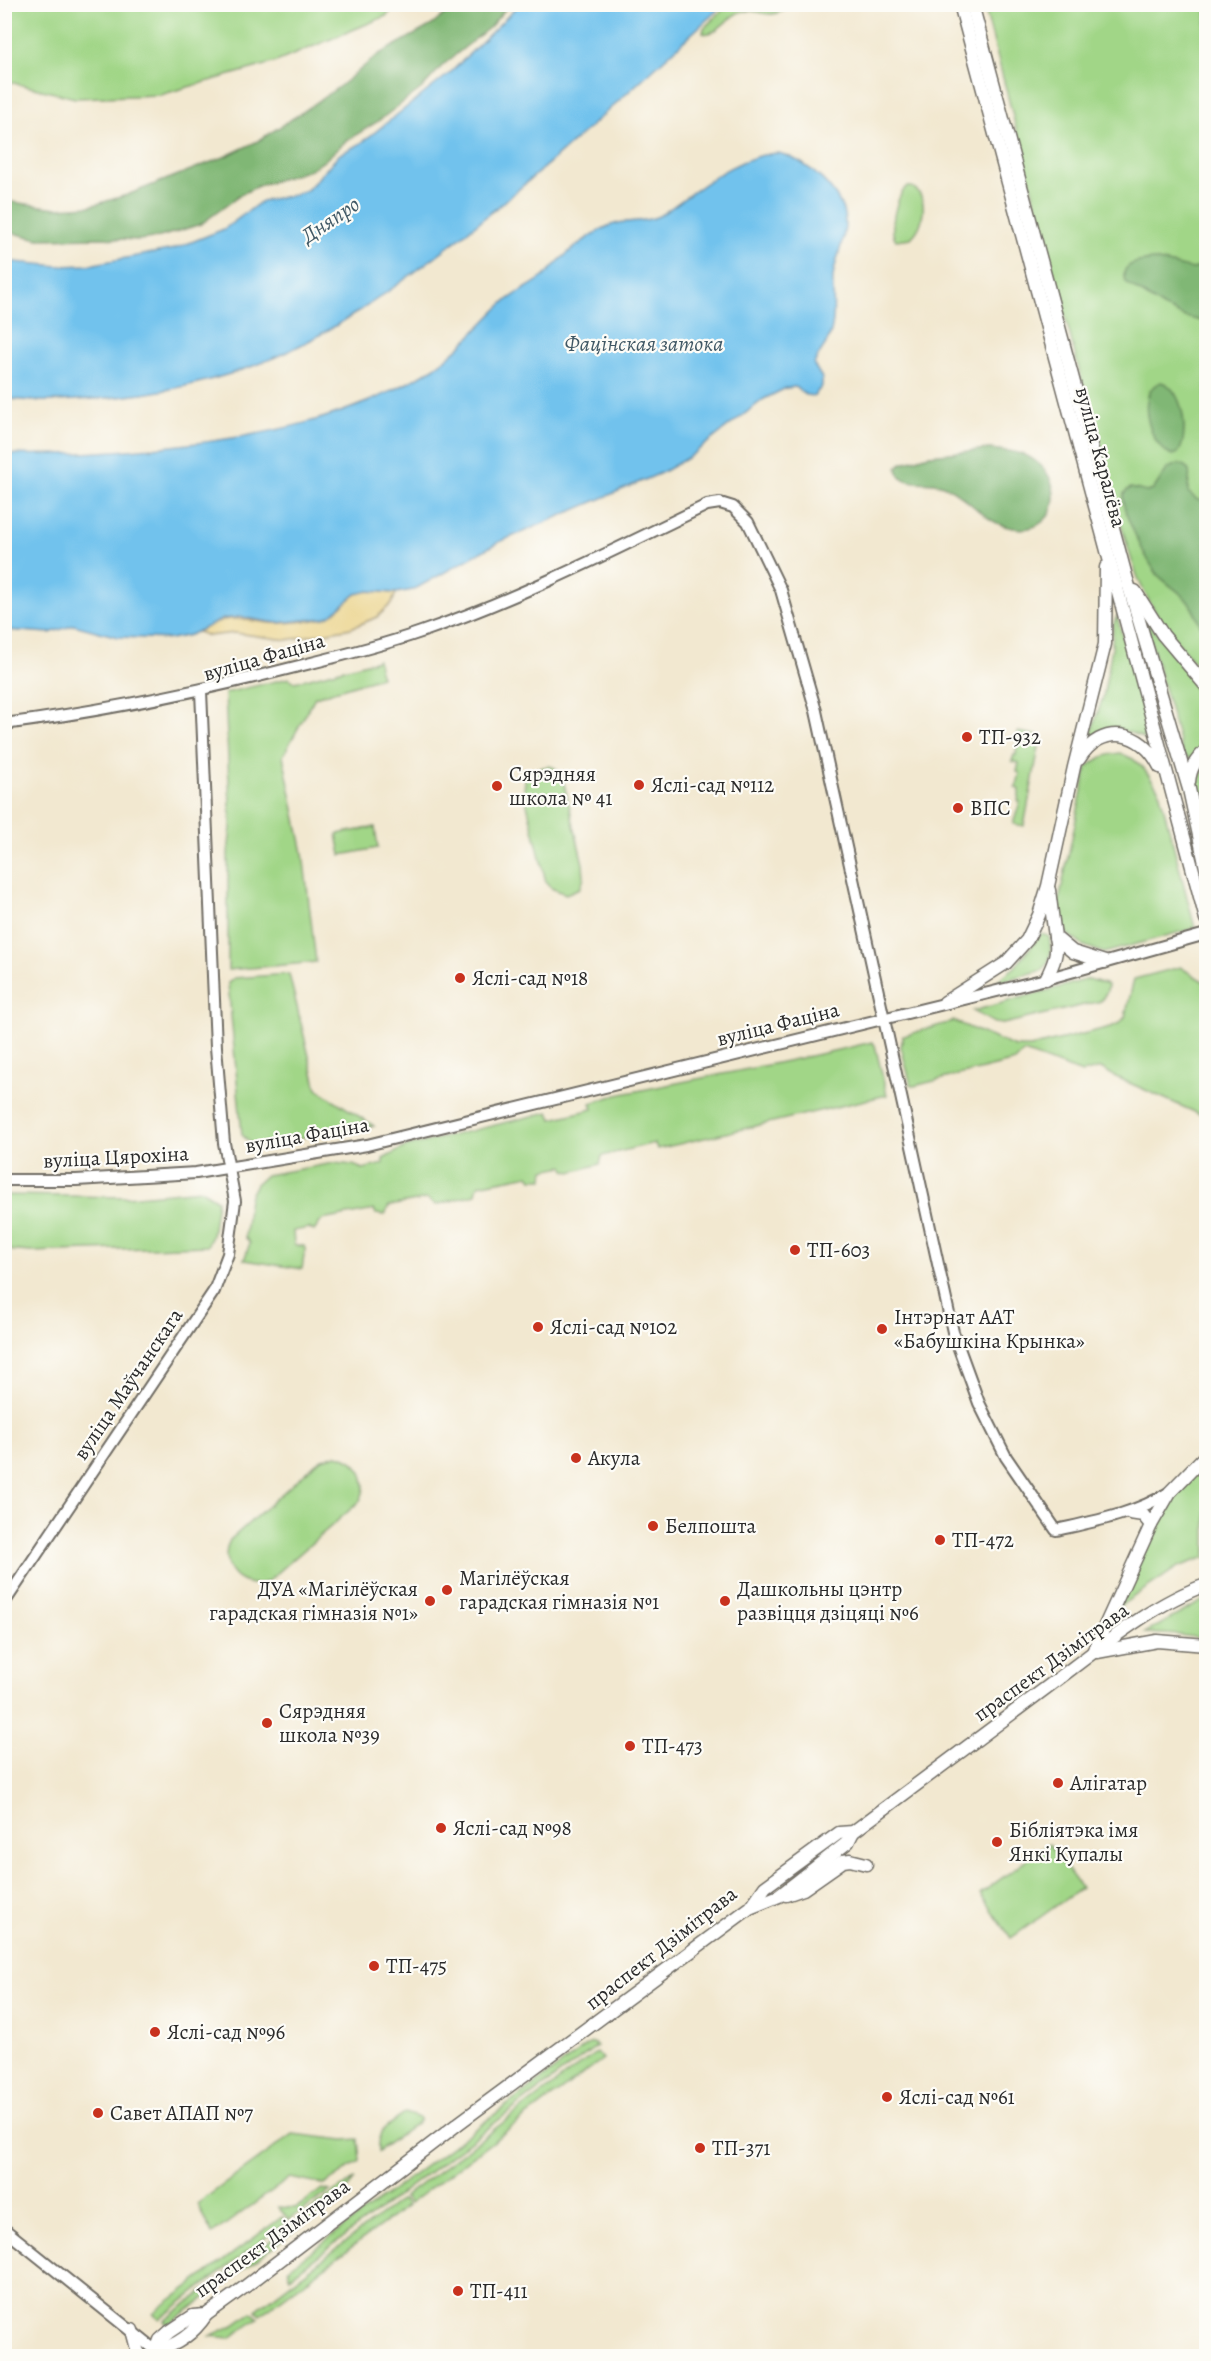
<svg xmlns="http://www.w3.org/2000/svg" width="1211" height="2361" font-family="Alegreya,serif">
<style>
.green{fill:#a1d687;stroke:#668059;stroke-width:1.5}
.forest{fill:#80b774;stroke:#567150;stroke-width:1.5}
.sand{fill:#eeda9e;stroke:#8c8264;stroke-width:1.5}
.water{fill:#71c2ed;stroke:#4e768c;stroke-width:1.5}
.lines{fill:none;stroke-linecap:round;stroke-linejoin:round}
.secondary-casing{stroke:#716d65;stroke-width:14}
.primary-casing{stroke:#716d65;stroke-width:15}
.secondary{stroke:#fff;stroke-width:10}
.primary{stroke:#fff;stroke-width:12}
.poi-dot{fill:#c8321e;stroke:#fdfcf7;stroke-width:2}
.labels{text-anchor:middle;stroke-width:4.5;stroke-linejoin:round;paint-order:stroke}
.street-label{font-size:21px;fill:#2b2b2b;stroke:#fdfcf7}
.poi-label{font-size:21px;fill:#2b2b2b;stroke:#fdfcf7;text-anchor:start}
.water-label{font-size:22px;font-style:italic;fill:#405865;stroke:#fdfcf7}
</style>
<rect width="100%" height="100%" fill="#fdfcf7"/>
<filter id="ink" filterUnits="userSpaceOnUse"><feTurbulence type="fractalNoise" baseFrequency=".0167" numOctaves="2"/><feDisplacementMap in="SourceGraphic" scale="12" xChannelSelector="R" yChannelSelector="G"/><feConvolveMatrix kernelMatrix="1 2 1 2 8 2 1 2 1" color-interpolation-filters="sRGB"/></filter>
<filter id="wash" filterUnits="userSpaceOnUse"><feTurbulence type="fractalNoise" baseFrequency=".008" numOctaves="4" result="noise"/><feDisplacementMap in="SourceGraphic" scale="24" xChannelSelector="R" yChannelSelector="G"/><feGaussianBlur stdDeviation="1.35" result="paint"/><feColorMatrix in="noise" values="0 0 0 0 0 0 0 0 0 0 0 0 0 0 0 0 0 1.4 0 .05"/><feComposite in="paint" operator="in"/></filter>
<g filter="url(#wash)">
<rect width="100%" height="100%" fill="#f2e8d0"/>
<!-- green -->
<g class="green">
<polygon points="5,4 398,4 398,5 386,16 276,62 160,95 75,98 5,81"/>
<path d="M 728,5 L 728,4 L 786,5 L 784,10 C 767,20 756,7 740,12 C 728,16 716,37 703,33 L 704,28 Z"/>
<path d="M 984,5 L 1206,5 L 1206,677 C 1182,647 1156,619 1140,583 C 1129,557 1123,527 1113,500 Z"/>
<path d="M 907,187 L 912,187 C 930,197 924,226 911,238 L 896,240 C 888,230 897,194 907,187 Z"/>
<path d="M 1117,616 L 1153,743 C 1127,730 1116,724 1089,739 L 1103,697 L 1112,648 L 1113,625 Z"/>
<polygon points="1144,617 1206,695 1206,746 1191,759 1183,755"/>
<polygon points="378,660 381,677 315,697 283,756 303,853 316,962 228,970 228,853 231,827 225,693 289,678 295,682"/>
<polygon points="1018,732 1041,736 1024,826 1013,824 1020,802 1018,801 1020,789 1015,788 1017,785 1020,773 1017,772 1019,763 1012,761 1014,755 1016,755"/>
<path d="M 1120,753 L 1133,759 L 1144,769 L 1159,790 L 1195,928 L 1104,953 L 1082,945 L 1065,932 L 1056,914 L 1087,767 C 1098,758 1107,754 1120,753 Z"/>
<polygon points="549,766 555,768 562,775 583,864 584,877 580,888 566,894 551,888 546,882 524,792 525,780 528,771"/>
<path d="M 1206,768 L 1206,831 C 1201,811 1188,785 1206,768 Z"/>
<polygon points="375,827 378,848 341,855 337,834"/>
<path d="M 1041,934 L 1049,936 C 1052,950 1051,959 1043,970 L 994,983 L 1015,967 Z"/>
<polygon points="1180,967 1206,983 1206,1117 1116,1077 1101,1068 1082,1073 1024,1052 1015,1061 914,1086 911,1085 901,1047 903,1036 954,1021 1015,1047 1030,1047 1111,1027 1120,1023 1125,1017 1134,979"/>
<polygon points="289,974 317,1089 374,1126 253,1145 242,1135 228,983 234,978"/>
<polygon points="1089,979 1108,985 1107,991 1101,1001 1003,1024 994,1023 973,1011"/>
<path d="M 872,1042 L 875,1045 L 887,1095 L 658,1149 L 654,1143 L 602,1156 L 600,1164 L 571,1172 L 565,1170 L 563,1166 L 544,1170 L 543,1179 L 532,1179 L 529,1175 L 478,1185 L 476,1194 L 436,1205 L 427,1199 L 389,1206 L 385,1215 L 376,1214 L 374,1210 L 322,1220 L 314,1231 L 309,1228 L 293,1231 L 294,1245 L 304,1246 L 305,1249 L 302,1269 L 244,1260 L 250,1243 L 245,1237 L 249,1197 L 256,1184 L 266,1175 L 334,1163 L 353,1165 L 363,1169 L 383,1164 L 383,1159 L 405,1147 L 549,1112 L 552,1119 L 593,1109 L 591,1103 L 613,1096 C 699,1078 786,1063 872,1042 Z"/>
<polygon points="201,1190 217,1200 212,1236 207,1246 31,1252 5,1250 5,1195 127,1197"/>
<path d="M 337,1455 C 360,1460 370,1480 360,1501 L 267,1582 C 239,1591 217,1567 230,1540 L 316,1463 L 322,1459 Z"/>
<polygon points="1206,1458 1206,1557 1178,1567 1117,1608 1156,1524 1175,1492"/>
<polygon points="1206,1599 1206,1639 1179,1635 1145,1633"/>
<polygon points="1049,1844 1081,1888 1011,1938 980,1894"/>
<polygon points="593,2043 597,2046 290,2277 289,2268 589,2044"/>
<polygon points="597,2052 603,2059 409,2204 404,2197"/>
<path d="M 405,2113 L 419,2118 L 419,2121 L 378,2151 C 376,2129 389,2125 405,2113 Z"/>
<polygon points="293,2134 344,2140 358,2139 360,2161 324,2185 290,2178 212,2234 197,2204"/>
<polygon points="355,2179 343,2195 168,2325 164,2321 336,2191"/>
<polygon points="322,2189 330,2191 289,2220 278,2207 296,2208"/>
<polygon points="402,2199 407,2206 260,2315 256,2310"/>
<polygon points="282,2217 286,2222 160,2319 153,2313"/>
<polygon points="252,2312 258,2318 230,2338 210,2336 234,2325"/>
</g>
<!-- forest -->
<g class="forest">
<polygon points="457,4 509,5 490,27 443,65 422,88 377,122 346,141 324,161 310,170 258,186 242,194 201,224 160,237 139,240 101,238 38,239 5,231 5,201 57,208 90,206 127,195 224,157 258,141 301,113 340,86 379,54 432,25"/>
<path d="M 1154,260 L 1193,269 L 1206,265 L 1206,322 L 1185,317 L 1163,307 L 1126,283 C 1117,263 1140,261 1154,260 Z"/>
<path d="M 1161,382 C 1184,388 1190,437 1178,453 L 1174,455 C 1150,452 1133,390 1161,382 Z"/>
<path d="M 990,449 C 1005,451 1021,451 1034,460 C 1068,483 1058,539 1008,527 C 982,521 967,495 943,485 C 929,479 899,489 897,468 L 900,464 L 929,455 Z"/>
<path d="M 1179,464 C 1196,468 1187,480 1188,492 L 1196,499 L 1206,502 L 1206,636 C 1200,626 1196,613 1189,603 C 1181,591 1167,585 1158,575 C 1148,563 1122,512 1123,498 C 1123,493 1126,490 1131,488 L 1147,492 L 1153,490 L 1168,468 Z"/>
</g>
<!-- sand -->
<path class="sand" d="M 362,591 L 396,593 L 392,603 L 377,617 L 351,628 L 287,640 L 235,633 L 208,636 L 198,632 C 226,613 238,619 269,623 C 279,624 314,621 324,618 C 340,613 347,597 362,591 Z"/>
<!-- water -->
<g class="water">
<path d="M 520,4 L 723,5 C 629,91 537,179 436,256 C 385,295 330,334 271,359 C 215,382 155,395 95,399 C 64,401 35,403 5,398 L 5,261 L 59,266 L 89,265 L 174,249 L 224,229 L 262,201 L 293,195 L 307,190 L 340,154 L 361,143 L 450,73 Z"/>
<path d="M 779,153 C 806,160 845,193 845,223 C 845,242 835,259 833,277 C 832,296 836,314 831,332 C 828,345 817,353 814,365 L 822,378 L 822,386 L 814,396 L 806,395 L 795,387 L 786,388 L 764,399 L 689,457 L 661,473 L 497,543 L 413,590 L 396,593 L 369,591 L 356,594 L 331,615 L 324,618 L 277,623 L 239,617 L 223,619 L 190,635 L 171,639 L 118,637 L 74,625 L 50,633 L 5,630 L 5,454 C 58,456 110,452 163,447 C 261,437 351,420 435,367 C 460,350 477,328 498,308 C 511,295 528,288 543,277 C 550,271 555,264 562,258 C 574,247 588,237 602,229 C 620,218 639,225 659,216 C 696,192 733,155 779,153 Z"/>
</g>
</g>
<g filter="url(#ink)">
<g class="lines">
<defs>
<g id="secondary">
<path d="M 4,724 C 104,711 201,691 299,666 C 340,656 381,646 421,632 C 520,598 614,550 707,505 L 720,503 L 733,507 L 748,522 L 781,590 L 816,711 L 953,1332 L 979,1403 L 1006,1457 L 1056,1530 C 1096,1521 1135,1514 1170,1492"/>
<polyline points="4,1180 76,1180 196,1173 367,1145 1046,979 1206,934"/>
<polyline points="4,1603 214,1291 228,1254 235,1201 224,1143 216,1047 201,691"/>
<polyline points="4,2229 156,2351"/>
</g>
<g id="primary">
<polyline points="960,4 1206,919"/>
<polyline points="972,4 1127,580 1189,789 1206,868"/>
<polyline points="1135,591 1163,635 1206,686"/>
<path d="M 1079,759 C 1102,722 1142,730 1160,767"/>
<path d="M 1189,782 C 1190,768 1196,760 1206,750"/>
<polyline points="1049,890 1055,937 1073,952 1105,962"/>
<path d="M 1046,979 C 1053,965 1059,952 1055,937"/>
<polyline points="945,1002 1006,963 1027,940 1039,915 1048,886 1074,767 1105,644 1106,567"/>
<polyline points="1130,1513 1143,1515 1151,1525"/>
<polyline points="1093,1652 1151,1525 1170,1492 1206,1455"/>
<polyline points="1097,1652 1157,1641 1206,1645"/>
<polyline points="786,1895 803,1889 843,1861 850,1860 866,1864"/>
<polyline points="752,1907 779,1896 848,1842 853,1832"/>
<polyline points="132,2330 137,2349 135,2356"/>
<path d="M 156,2351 C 178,2345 194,2333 206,2315"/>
<path d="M 150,2356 L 156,2351 L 160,2340 L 169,2332 L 193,2316 L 206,2315 L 246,2286 L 459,2123 L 751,1907 L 765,1887 L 839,1833 L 853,1832 C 918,1783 984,1734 1050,1685 C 1097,1650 1151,1604 1206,1585"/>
</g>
</defs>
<!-- secondary casing -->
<use href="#secondary" class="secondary-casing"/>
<!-- primary casing -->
<use href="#primary" class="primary-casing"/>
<!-- secondary -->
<use href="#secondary" class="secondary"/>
<!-- primary -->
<use href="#primary" class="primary"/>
</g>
</g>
<!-- markers -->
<g class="poi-dot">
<circle cx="967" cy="737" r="6"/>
<circle cx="639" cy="785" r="6"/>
<circle cx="497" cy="786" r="6"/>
<circle cx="958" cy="808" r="6"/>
<circle cx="460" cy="978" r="6"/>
<circle cx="795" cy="1250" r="6"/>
<circle cx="538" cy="1327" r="6"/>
<circle cx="882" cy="1329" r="6"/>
<circle cx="576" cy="1458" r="6"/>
<circle cx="653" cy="1526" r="6"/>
<circle cx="940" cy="1540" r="6"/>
<circle cx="447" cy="1590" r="6"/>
<circle cx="430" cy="1601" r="6"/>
<circle cx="725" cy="1601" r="6"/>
<circle cx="267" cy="1723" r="6"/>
<circle cx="630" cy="1746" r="6"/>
<circle cx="1058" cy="1783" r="6"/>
<circle cx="441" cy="1828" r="6"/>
<circle cx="997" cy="1842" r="6"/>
<circle cx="374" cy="1966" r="6"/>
<circle cx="155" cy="2032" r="6"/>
<circle cx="887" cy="2097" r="6"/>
<circle cx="98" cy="2113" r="6"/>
<circle cx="700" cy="2148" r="6"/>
<circle cx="458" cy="2291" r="6"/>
</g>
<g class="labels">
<!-- street labels -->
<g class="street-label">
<text transform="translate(1101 457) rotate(75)" y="7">вуліца Каралёва</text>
<text transform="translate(264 657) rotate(-16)" y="7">вуліца Фаціна</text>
<text transform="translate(778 1024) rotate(-14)" y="7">вуліца Фаціна</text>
<text transform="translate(307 1135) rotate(-10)" y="7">вуліца Фаціна</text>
<text transform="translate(116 1157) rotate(-3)" y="7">вуліца Цярохіна</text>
<text transform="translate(128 1384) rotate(-56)" y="7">вуліца Маўчанскага</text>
<text transform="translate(1051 1662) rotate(-36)" y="7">праспект Дзімітрава</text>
<text transform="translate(661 1948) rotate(-38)" y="7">праспект Дзімітрава</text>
<text transform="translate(272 2238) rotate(-36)" y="7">праспект Дзімітрава</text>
</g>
<!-- poi labels -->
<g class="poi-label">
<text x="979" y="744">ТП-932</text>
<text x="509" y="781">Сярэдняя<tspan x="509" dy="24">школа № 41</tspan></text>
<text x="651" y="792">Яслі-сад №112</text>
<text x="970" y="815">ВПС</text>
<text x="472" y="985">Яслі-сад №18</text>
<text x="807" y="1257">ТП-603</text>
<text x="894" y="1324">Інтэрнат ААТ<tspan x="894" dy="24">«Бабушкіна Крынка»</tspan></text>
<text x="550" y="1334">Яслі-сад №102</text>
<text x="588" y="1465">Акула</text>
<text x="665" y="1533">Белпошта</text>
<text x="952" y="1547">ТП-472</text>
<text x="459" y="1585">Магілёўская<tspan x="459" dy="24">гарадская гімназія №1</tspan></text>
<text x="418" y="1596" text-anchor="end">ДУА «Магілёўская<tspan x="418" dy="24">гарадская гімназія №1»</tspan></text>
<text x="737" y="1596">Дашкольны цэнтр<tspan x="737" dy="24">развіцця дзіцяці №6</tspan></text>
<text x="279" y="1718">Сярэдняя<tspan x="279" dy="24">школа №39</tspan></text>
<text x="642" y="1753">ТП-473</text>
<text x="1070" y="1790">Алігатар</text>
<text x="453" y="1835">Яслі-сад №98</text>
<text x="1009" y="1837">Бібліятэка імя<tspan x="1009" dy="24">Янкі Купалы</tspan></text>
<text x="386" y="1973">ТП-475</text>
<text x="167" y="2039">Яслі-сад №96</text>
<text x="899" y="2104">Яслі-сад №61</text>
<text x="110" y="2120">Савет АПАП №7</text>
<text x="712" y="2155">ТП-371</text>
<text x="470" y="2298">ТП-411</text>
</g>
<!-- water labels -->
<g class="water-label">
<text transform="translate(330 219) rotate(-34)" y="8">Дняпро</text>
<text x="644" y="351">Фацінская затока</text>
</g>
</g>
<!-- margin -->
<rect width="1211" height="2361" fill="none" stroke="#fdfcf7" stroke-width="24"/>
</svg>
